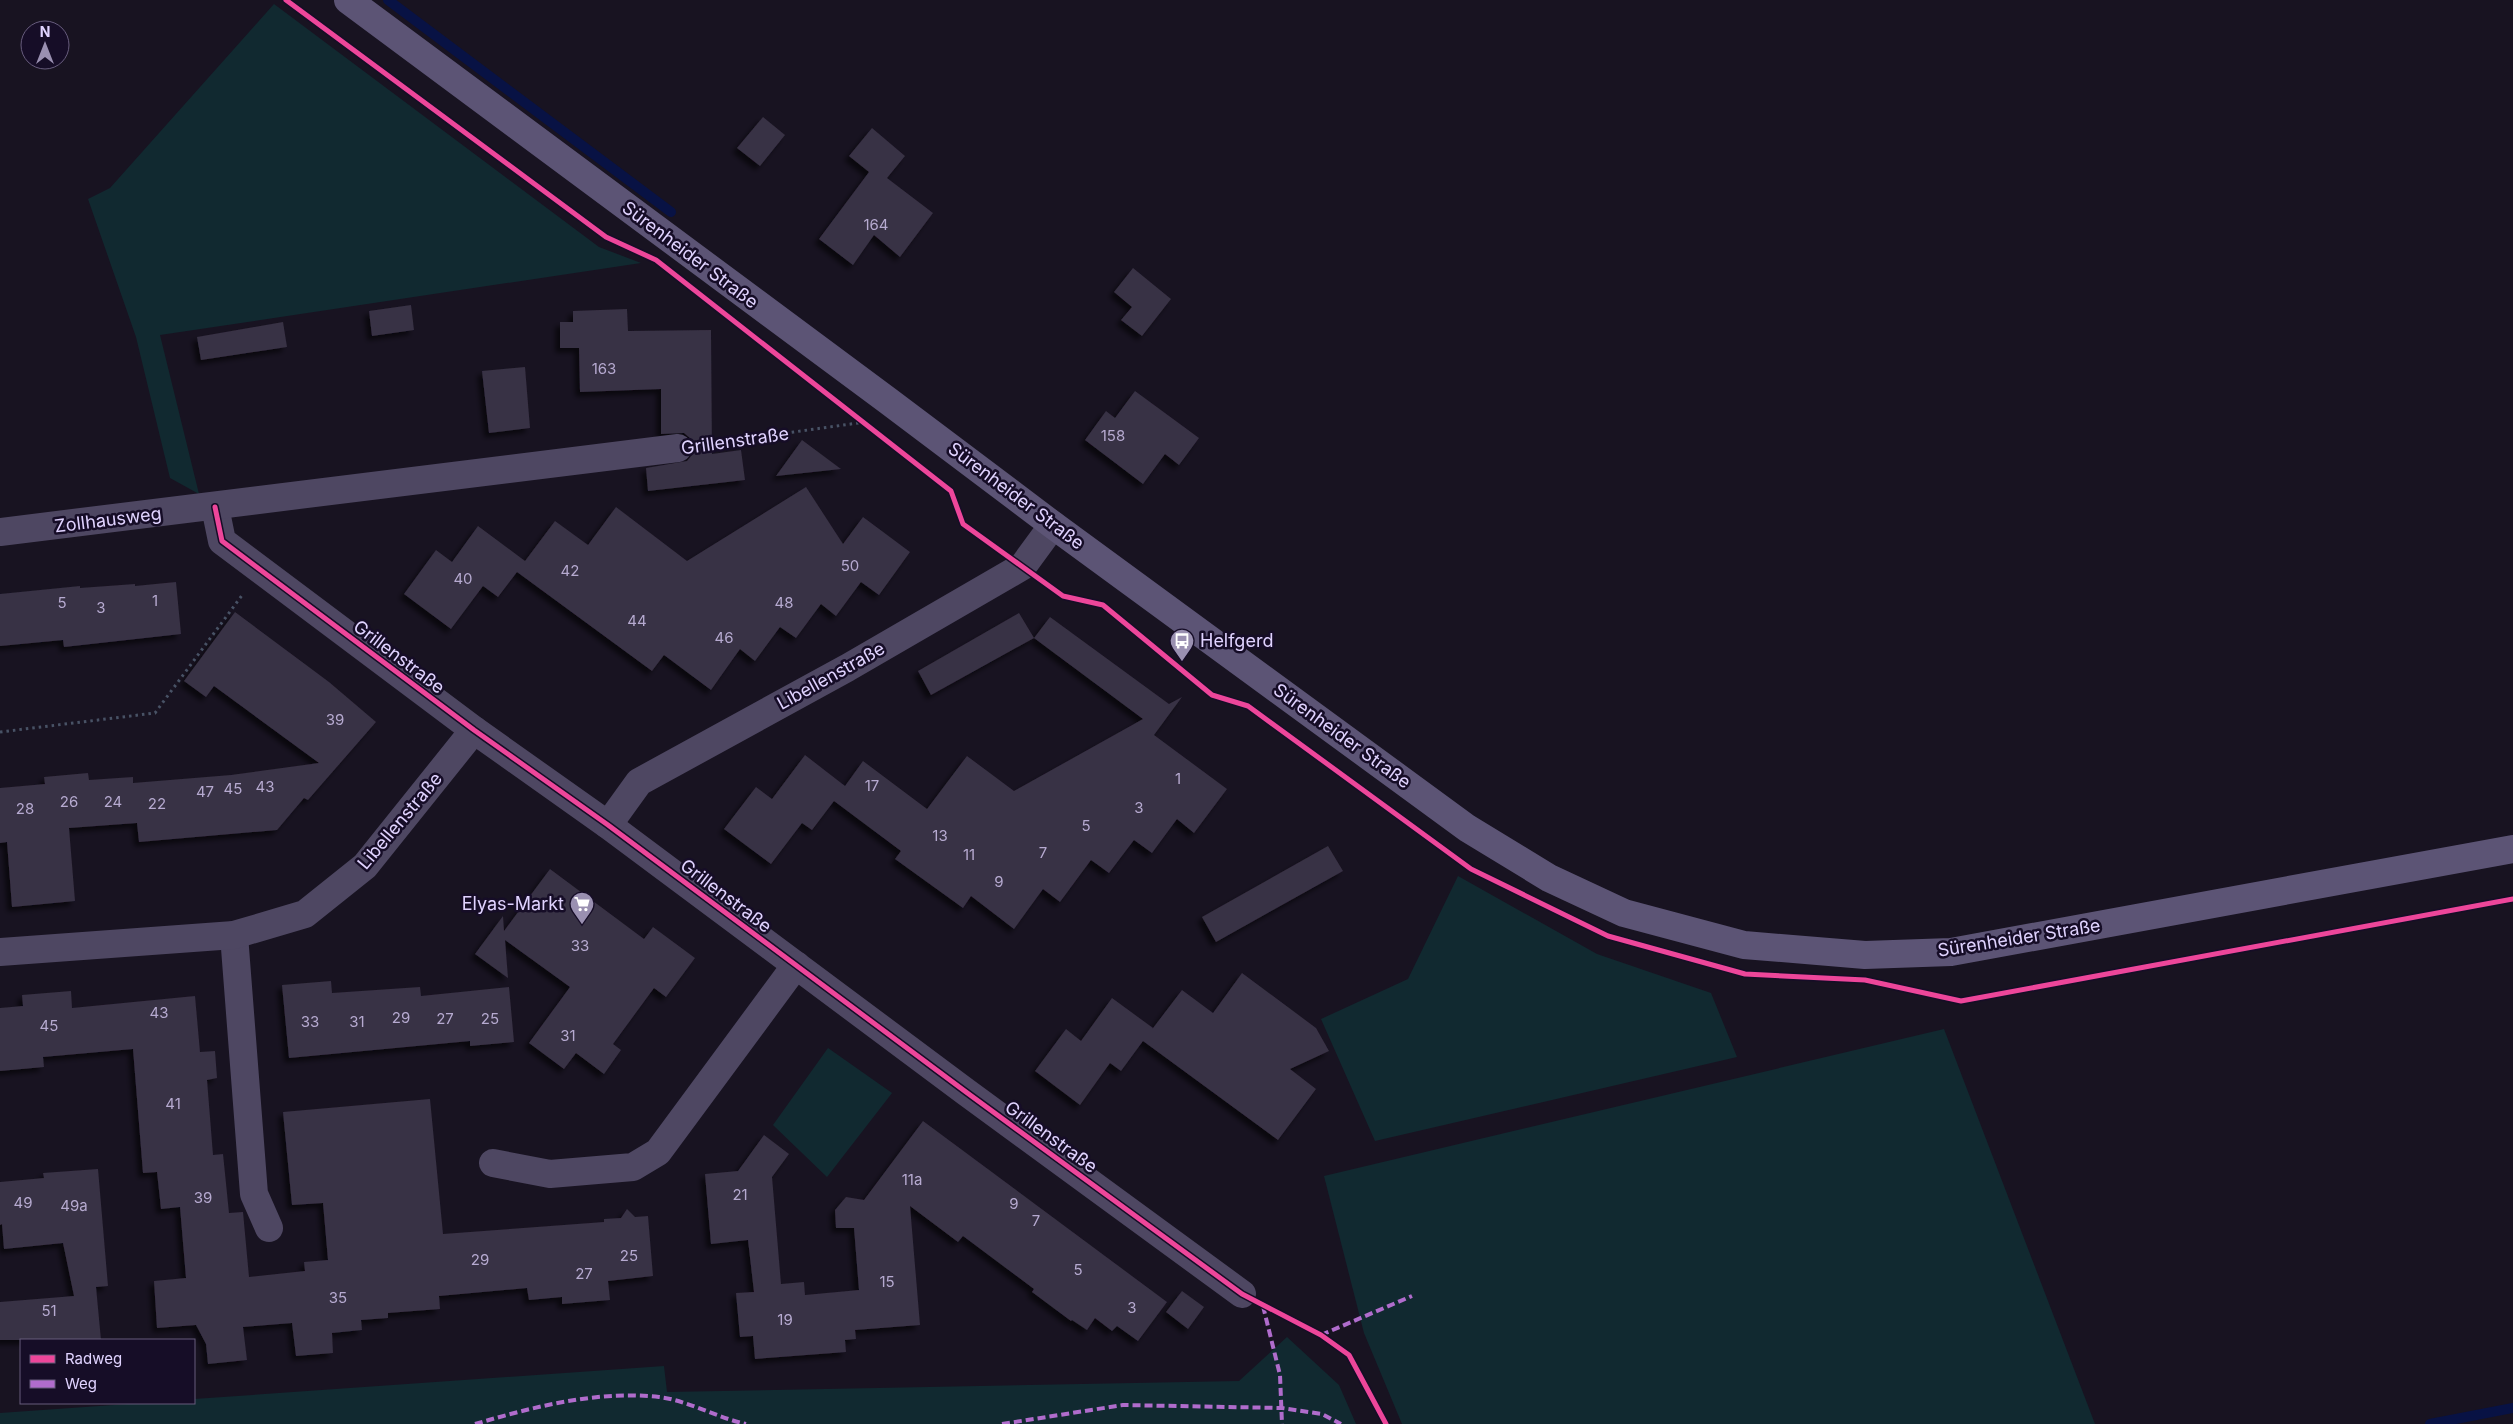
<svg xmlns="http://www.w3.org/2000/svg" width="2513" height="1424" font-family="Inter,sans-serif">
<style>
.green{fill:#112930}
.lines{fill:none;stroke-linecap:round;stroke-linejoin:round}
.stream{stroke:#081244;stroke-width:10}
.building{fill:#383144;filter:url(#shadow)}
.path{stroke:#485265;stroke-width:3;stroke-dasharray:2.5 4;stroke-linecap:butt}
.minor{stroke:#4e4762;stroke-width:28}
.secondary{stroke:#5c5475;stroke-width:28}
.quiet{stroke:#b06ccc;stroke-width:4;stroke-dasharray:8 4;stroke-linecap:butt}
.cycleway-casing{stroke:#160d27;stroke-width:8}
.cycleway{stroke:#ed469a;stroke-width:5}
.labels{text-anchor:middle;stroke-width:5;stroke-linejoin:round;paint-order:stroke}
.number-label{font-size:15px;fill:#b6aad0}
.street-label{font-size:18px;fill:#e0d3ff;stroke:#160d27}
.poi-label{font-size:18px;fill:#e0d3ff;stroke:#160d27;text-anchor:start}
</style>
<defs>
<filter id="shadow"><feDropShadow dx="-4.5" dy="4.5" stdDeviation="2.5" flood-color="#0009"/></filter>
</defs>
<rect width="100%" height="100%" fill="#181321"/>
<!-- green -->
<g class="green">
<polygon points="274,4 599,247 641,263 160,335 199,494 170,478 136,337 88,199 110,188"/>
<polygon points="1458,876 1597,954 1711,993 1737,1057 1375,1141 1321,1019 1408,979"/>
<polygon points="1944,1029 2095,1424 1402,1424 1364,1333 1324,1176"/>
<polygon points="828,1048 892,1093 827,1177 773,1125"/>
<polygon points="1287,1337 1339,1385 1356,1424 0,1424 0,1413 142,1403 194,1403 194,1399 664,1366 667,1392 1239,1381"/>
</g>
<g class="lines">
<!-- stream -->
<g class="stream">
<polyline points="388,0 671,212"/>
<polyline points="2430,1424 2513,1408"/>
</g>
</g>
<!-- building -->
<g class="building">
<polygon points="763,117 785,135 760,166 737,148"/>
<polygon points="872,128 905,156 887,178 933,213 900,257 874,235 853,265 819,239 869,172 849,156"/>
<polygon points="1133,268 1171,299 1142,336 1121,320 1132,307 1114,292"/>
<polygon points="411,305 414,330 372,336 369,311"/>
<polygon points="627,309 628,331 711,330 712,454 741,450 745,480 648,491 646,468 687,461 692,455 694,447 691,439 684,433 661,434 661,389 580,392 579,348 560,348 560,322 573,322 573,311"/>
<polygon points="283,322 287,347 201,360 197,337"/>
<polygon points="525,367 530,428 489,433 482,371"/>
<polygon points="1135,391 1199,438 1179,465 1165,454 1143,484 1085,440 1106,411 1115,418"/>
<polygon points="802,440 841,469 776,476"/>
<polygon points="806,487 843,544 863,517 910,552 879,595 861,582 836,616 821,604 796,638 780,627 755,661 740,649 711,690 664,655 652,671 517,572 498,597 483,586 451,629 404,594 436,550 452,562 478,526 525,561 555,521 588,545 616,507 687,561"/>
<polygon points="176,582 181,634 64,647 63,640 0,646 0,594 80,586 80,588 135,584 135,586"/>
<polygon points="235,612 329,682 376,722 308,800 304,798 277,830 139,842 137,823 69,828 75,901 12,907 7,842 0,843 0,788 45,784 44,777 88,773 89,780 133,777 133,783 231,775 319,763 214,686 206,697 184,681"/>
<polygon points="1019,613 1034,638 931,695 918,671"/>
<polygon points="1050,617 1169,704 1182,697 1154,735 1227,789 1194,833 1177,819 1152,853 1134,840 1109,873 1091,860 1060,902 1043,889 1014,929 971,896 963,908 895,859 901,851 834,801 812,830 802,823 771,864 724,829 756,787 772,799 805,755 845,786 863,761 927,809 967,756 1014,791 1143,719 1034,638"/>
<polygon points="1328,846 1343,871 1216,942 1202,917"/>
<polygon points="550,869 644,939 653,927 695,958 666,997 654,988 613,1044 621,1050 604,1074 576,1053 564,1069 529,1043 570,987 505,940 508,978 475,954 503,916 504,931"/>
<polygon points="1242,973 1316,1028 1329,1051 1290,1069 1316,1089 1278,1140 1143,1041 1121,1071 1110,1063 1080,1105 1035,1071 1066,1029 1081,1041 1112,998 1153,1028 1150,1032 1182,990 1213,1013"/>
<polygon points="331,981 332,993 420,987 421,996 509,987 514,1042 470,1046 470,1041 289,1058 282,985"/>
<polygon points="71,991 72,1008 195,996 200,1052 215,1051 217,1078 207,1080 213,1155 223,1154 229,1213 243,1212 249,1277 305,1271 304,1262 328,1260 323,1203 292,1205 283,1112 430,1099 443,1234 604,1222 604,1219 621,1218 627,1209 635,1217 648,1216 653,1276 608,1281 610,1300 562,1304 562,1297 529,1300 527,1288 439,1296 440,1309 388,1313 388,1318 361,1320 362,1330 332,1333 333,1353 296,1356 292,1323 243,1327 247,1360 208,1364 206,1344 196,1325 157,1328 154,1281 186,1278 180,1207 161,1209 157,1172 143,1173 133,1049 43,1057 44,1067 0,1071 0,1008 23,1006 22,995"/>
<polygon points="923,1121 1167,1302 1138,1341 1117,1326 1112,1331 1095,1318 1087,1330 1072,1320 1071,1321 1032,1292 1034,1289 963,1236 958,1242 910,1206 920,1325 855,1330 856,1339 845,1340 846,1352 755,1359 753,1336 740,1337 736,1293 754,1292 748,1240 711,1244 705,1174 738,1171 764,1135 789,1154 772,1177 781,1284 804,1282 805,1295 859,1290 854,1228 836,1228 835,1210 846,1197 864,1200"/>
<polygon points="98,1169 108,1286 96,1287 101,1340 0,1340 0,1302 74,1296 63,1243 4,1249 2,1224 0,1225 0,1182 44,1178 43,1173"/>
<polygon points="1182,1291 1204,1307 1188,1329 1166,1312"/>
</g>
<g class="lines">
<!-- path -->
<g class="path">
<polyline points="708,444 865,422"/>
<polyline points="0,732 155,713 243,594"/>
</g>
<!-- minor -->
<g class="minor">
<polyline points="215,507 222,541 474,730 608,825 966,1092 1242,1294"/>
<polyline points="0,532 678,448"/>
<polyline points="608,825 639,782 847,668 1023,566 1053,525"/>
<polyline points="234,935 254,1194 269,1228"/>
<polyline points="0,952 234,935 305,914 365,866 474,730"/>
<polyline points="493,1163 550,1174 633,1167 658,1152 796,965"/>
</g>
<!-- secondary -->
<polyline class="secondary" points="348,0 887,400 1053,525 1467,828 1549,878 1624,913 1744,945 1865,955 1951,952 2513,849"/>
<!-- quiet -->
<g class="quiet">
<polyline points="1263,1306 1280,1375 1282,1424"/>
<polyline points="1321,1335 1412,1296"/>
<path d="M 475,1424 C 533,1407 598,1390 659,1397 C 686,1400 718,1418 746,1424"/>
<polyline points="1002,1424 1123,1405 1282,1408 1322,1414 1341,1424"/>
</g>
<defs>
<g id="cycleway">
<polyline points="286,0 606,237 656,260 951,491 963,524 1063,596 1103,605 1212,695 1248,706 1471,869 1608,936 1745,974 1865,980 1961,1001 2513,899"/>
<polyline points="215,507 222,541 474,730 608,825 966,1092 1242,1294 1321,1335 1349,1355 1386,1424"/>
</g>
</defs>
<!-- cycleway casing -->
<use href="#cycleway" class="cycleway-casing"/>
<!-- cycleway -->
<use href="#cycleway" class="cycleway"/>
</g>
<!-- icons -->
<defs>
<symbol id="bus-pin" viewBox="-11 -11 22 30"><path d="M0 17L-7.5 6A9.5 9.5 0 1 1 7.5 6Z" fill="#9a90b1" stroke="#160d27"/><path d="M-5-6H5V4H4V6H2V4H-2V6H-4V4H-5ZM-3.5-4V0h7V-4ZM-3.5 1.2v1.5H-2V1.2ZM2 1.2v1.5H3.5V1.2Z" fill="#fff"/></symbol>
<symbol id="supermarket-pin" viewBox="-11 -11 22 30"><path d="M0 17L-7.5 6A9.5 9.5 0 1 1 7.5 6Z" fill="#9a90b1" stroke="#160d27"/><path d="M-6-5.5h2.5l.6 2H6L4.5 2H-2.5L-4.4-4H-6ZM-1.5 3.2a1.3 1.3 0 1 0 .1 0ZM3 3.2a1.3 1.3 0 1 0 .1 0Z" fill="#fff"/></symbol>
</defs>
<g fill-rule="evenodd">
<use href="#bus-pin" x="1168" y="627" width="28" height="38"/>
<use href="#supermarket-pin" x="568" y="890" width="28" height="38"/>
</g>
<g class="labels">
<!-- number labels -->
<g class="number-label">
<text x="876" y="230">164</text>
<text x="604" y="374">163</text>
<text x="1113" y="441">158</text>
<text x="850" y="571">50</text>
<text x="570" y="576">42</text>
<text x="463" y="584">40</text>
<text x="155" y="606">1</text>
<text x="62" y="608">5</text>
<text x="784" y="608">48</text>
<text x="101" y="613">3</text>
<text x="637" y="626">44</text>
<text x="724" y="643">46</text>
<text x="335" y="725">39</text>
<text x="1178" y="784">1</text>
<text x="872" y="791">17</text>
<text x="265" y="792">43</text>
<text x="233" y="794">45</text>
<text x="205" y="797">47</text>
<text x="69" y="807">26</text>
<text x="113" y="807">24</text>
<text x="157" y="809">22</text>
<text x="1139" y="813">3</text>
<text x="25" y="814">28</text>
<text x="1086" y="831">5</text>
<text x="940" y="841">13</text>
<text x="1043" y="858">7</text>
<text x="969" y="860">11</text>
<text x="999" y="887">9</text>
<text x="580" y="951">33</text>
<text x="159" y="1018">43</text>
<text x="401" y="1023">29</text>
<text x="445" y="1024">27</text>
<text x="490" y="1024">25</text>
<text x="310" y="1027">33</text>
<text x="357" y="1027">31</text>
<text x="49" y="1031">45</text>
<text x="568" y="1041">31</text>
<text x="173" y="1109">41</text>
<text x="912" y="1185">11a</text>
<text x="740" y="1200">21</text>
<text x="203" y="1203">39</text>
<text x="23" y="1208">49</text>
<text x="1014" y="1209">9</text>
<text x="74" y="1211">49a</text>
<text x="1036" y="1226">7</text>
<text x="629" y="1261">25</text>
<text x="480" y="1265">29</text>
<text x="1078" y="1275">5</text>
<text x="584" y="1279">27</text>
<text x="887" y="1287">15</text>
<text x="338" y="1303">35</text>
<text x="1132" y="1313">3</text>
<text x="49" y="1316">51</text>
<text x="785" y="1325">19</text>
</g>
<!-- street labels -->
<g class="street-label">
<text transform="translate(690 255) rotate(37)" y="6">Sürenheider Straße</text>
<text transform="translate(735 441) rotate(-8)" y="6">Grillenstraße</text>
<text transform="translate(1016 496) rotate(37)" y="6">Sürenheider Straße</text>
<text transform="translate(108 520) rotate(-7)" y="6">Zollhausweg</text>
<text transform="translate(399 657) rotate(37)" y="6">Grillenstraße</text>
<text transform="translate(831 676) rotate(-29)" y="6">Libellenstraße</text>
<text transform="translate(1342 736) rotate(36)" y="6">Sürenheider Straße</text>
<text transform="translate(400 821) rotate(-50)" y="6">Libellenstraße</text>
<text transform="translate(726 896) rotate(37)" y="6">Grillenstraße</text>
<text transform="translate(2019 938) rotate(-9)" y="6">Sürenheider Straße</text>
<text transform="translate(1051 1137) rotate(36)" y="6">Grillenstraße</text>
</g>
<!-- poi labels -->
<g class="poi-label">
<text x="1200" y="647">Helfgerd</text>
<text x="564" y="910" text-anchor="end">Elyas-Markt</text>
</g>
</g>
<!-- legend -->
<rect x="20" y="1339" width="175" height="65" fill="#160d27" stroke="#675c7d"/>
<rect x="30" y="1355" width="25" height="8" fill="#ed469a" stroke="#675c7d"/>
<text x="65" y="1364" font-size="15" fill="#e0d3ff">Radweg</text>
<rect x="30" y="1380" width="25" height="8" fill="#b06ccc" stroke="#675c7d"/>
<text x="65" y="1389" font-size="15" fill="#e0d3ff">Weg</text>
<!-- north arrow -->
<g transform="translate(45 45)"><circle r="24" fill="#160d27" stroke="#675c7d"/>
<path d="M0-4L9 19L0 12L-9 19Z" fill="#9a90b1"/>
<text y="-8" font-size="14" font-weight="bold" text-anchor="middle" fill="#e0d3ff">N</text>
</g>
</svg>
